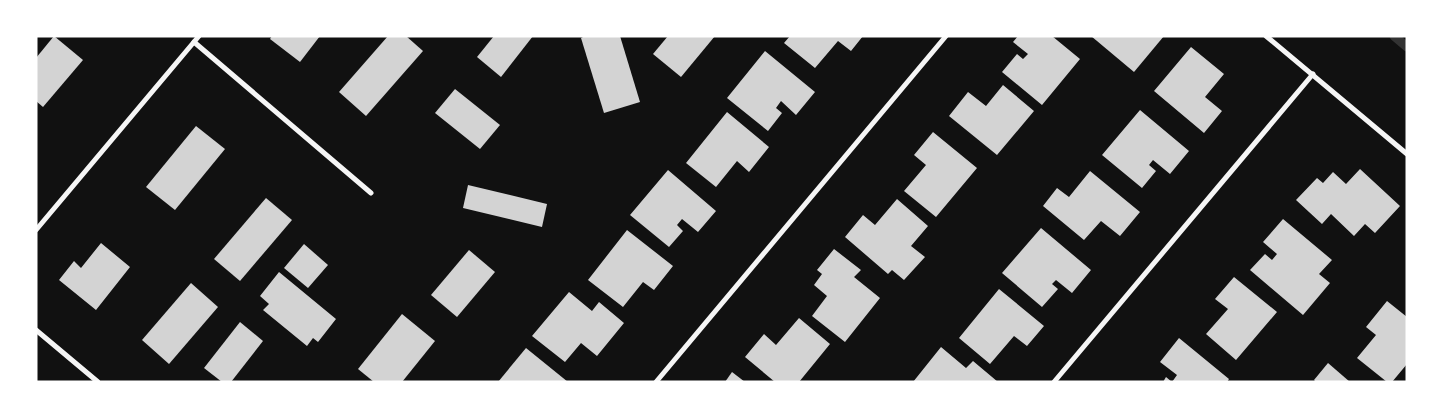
<svg xmlns="http://www.w3.org/2000/svg" width="1443" height="418" font-family="Georgia,serif">
<style>
.lines{fill:none;stroke-linecap:round;stroke-linejoin:round}
.stream{stroke:#333;stroke-width:9}
.building{fill:#d3d3d3}
.minor{stroke:#f5f5f5;stroke-width:5}
</style>
<rect width="100%" height="100%" fill="#111"/>
<g class="lines">
<!-- stream -->
<polyline class="stream" points="1394,36 1407,47"/>
</g>
<!-- building -->
<g class="building">
<polygon points="54,36 83,60 43,107 36,101 36,58"/>
<polygon points="272,36 320,36 300,62 270,39"/>
<polygon points="388,36 406,36 423,51 366,116 339,92"/>
<polygon points="494,36 533,36 501,77 477,57"/>
<polygon points="585,36 620,36 640,102 604,113 581,38"/>
<polygon points="668,36 715,36 681,77 653,54"/>
<polygon points="790,36 863,36 851,51 838,41 815,68 784,43"/>
<polygon points="1018,36 1052,36 1080,59 1042,105 1002,72 1017,54 1023,59 1028,54 1013,42"/>
<polygon points="1091,36 1164,36 1134,72"/>
<polygon points="1191,47 1224,74 1205,97 1222,111 1204,133 1154,91"/>
<polygon points="765,51 815,92 796,115 781,101 776,108 782,113 768,131 727,98"/>
<polygon points="1003,85 1034,111 997,155 949,116 968,92 986,106"/>
<polygon points="455,89 500,125 480,149 435,113"/>
<polygon points="1140,110 1189,151 1170,174 1153,160 1149,165 1156,171 1142,188 1102,155"/>
<polygon points="727,112 769,147 749,172 737,161 716,187 686,163"/>
<polygon points="196,126 225,149 175,210 146,187"/>
<polygon points="933,132 977,168 936,217 904,191 926,165 914,155"/>
<polygon points="1360,169 1400,206 1375,233 1365,224 1354,236 1331,214 1322,224 1296,200 1317,178 1323,183 1333,172 1346,184"/>
<polygon points="668,170 716,211 698,232 682,219 677,225 683,231 669,247 630,215"/>
<polygon points="1090,171 1140,212 1120,236 1101,221 1084,240 1043,206 1057,188 1069,197"/>
<polygon points="468,185 547,204 542,227 463,208"/>
<polygon points="266,198 292,220 240,281 214,259"/>
<polygon points="897,199 928,226 911,246 925,257 904,280 892,270 888,274 845,237 863,215 875,225"/>
<polygon points="1283,219 1332,260 1319,274 1330,283 1303,315 1250,270 1265,254 1272,260 1277,254 1263,242"/>
<polygon points="1041,228 1091,270 1072,293 1056,280 1052,284 1058,289 1042,307 1002,273"/>
<polygon points="627,230 673,266 654,290 643,282 623,307 588,280"/>
<polygon points="101,243 130,267 96,310 59,280 74,261 81,268"/>
<polygon points="304,244 328,265 308,288 284,268"/>
<polygon points="834,249 861,270 854,277 880,298 845,342 812,316 827,296 814,285 822,274 817,270"/>
<polygon points="469,250 495,272 457,317 431,295"/>
<polygon points="279,272 336,319 318,342 313,338 307,346 263,310 269,304 260,296"/>
<polygon points="1234,277 1277,312 1236,360 1206,334 1228,309 1215,299"/>
<polygon points="191,283 218,307 169,364 142,340"/>
<polygon points="999,289 1044,326 1027,346 1014,336 990,364 959,338"/>
<polygon points="569,292 592,311 599,302 624,323 597,356 581,343 565,362 532,336"/>
<polygon points="1387,301 1407,317 1407,364 1392,382 1387,382 1357,358 1376,335 1366,327"/>
<polygon points="402,314 435,341 402,382 374,382 358,369"/>
<polygon points="799,318 830,344 799,382 775,382 745,357 764,334 776,345"/>
<polygon points="240,322 263,341 231,382 222,382 204,368"/>
<polygon points="1179,338 1229,379 1227,382 1163,382 1166,377 1172,382 1177,375 1160,362"/>
<polygon points="941,347 966,368 973,361 998,382 913,382"/>
<polygon points="526,348 568,382 498,382"/>
<polygon points="1328,363 1350,382 1316,382 1314,380"/>
<polygon points="732,372 745,382 725,382"/>
</g>
<g class="lines">
<!-- minor -->
<g class="minor">
<polyline points="1266,36 1407,154"/>
<polyline points="194,42 371,193"/>
<polyline points="36,230 199,36"/>
<polyline points="36,330 98,382"/>
<polyline points="656,382 946,36"/>
<polyline points="1054,382 1313,74"/>
</g>
</g>
<!-- border -->
<rect width="1443" height="418" fill="none" stroke="#ffffff" stroke-width="75"/>
</svg>
